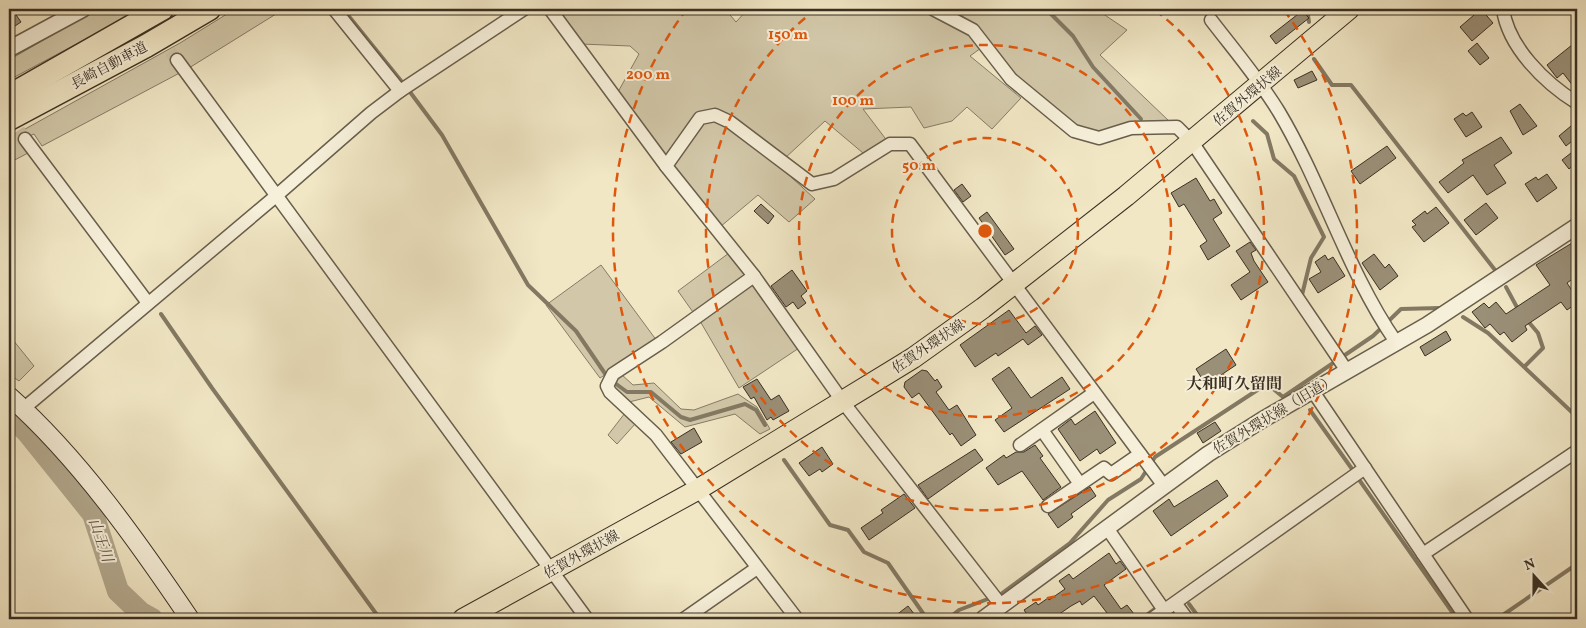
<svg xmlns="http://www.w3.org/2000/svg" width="1586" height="628" font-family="Vollkorn,'Noto Serif JP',serif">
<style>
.green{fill:#d2c8a9;stroke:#867c66}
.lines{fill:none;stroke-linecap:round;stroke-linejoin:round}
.stream{stroke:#837963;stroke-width:4}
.river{stroke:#b3a98e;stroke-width:22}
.building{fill:#9a8f77;stroke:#3b3023}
.minor-tunnel{stroke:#cdc2a5;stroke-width:12;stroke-dasharray:12 6;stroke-linecap:butt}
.minor-casing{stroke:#685e4c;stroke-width:15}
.tertiary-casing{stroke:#685e4c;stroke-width:18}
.secondary-casing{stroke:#3b3023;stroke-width:20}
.primary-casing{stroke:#3b3023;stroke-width:22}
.motorway-casing{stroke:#3b3023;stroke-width:25}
.minor{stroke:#f6efd9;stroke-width:12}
.tertiary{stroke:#f6efd9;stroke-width:15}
.secondary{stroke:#f6efd9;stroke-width:18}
.primary{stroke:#f1e7c5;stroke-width:20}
.motorway{stroke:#f1e7c5;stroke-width:22}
.ring{fill:none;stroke:#df570d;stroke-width:2.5;stroke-dasharray:9 6}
.labels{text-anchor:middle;stroke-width:4;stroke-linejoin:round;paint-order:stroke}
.street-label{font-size:14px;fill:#3b3023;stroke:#f6efd9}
.water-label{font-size:15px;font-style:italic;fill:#594e3e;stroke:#f6efd9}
.quarter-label{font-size:16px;font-weight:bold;fill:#3b3023;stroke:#f6efd9}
.centre{fill:#df570d;stroke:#f6efd9;stroke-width:2.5}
.ring-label{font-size:15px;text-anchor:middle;font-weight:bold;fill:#df570d;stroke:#f6efd9;stroke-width:4;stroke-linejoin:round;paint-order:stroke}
</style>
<rect width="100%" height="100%" fill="#f1e7c5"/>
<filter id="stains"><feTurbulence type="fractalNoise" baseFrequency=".004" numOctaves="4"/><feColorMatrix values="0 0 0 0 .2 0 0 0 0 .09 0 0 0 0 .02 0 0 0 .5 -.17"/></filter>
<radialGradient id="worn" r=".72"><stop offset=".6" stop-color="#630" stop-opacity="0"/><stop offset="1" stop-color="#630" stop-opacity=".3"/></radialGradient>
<!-- green -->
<g class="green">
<polygon points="97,9 142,9 9,80 9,60"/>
<polygon points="235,9 284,9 189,68 42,146 34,134 21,140 28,153 9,163 9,138 180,43"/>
<polygon points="558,9 725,9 736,22 748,9 923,9 971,35 981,48 970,56 1021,98 992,129 967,107 952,121 924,128 911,107 863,109 888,142 863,153 825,121 784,159 727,118 815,199 789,222 758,195 720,227 618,92 639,54 630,46 581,44"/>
<path d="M 948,9 L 1096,9 L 1127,30 L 1100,55 L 1169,121 C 1155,123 1108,135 1098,133 C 1068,128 1017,82 999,58 C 984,37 973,18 948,9 Z"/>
<polygon points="729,253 747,278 695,315 678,291"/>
<polygon points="601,265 657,341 600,378 546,305"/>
<polygon points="751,283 799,348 739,388 700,321"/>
<polygon points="9,339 13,340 34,366 19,381 9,374"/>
<polygon points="621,374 633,385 654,383 681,409 694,410 738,394 757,407 770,429 760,434 735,414 685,427 649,397 629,402 611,389"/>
<polygon points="625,413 636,423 617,444 608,435"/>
</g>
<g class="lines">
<!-- stream -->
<g class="stream">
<polyline points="48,9 54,9"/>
<polyline points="343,9 402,82"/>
<polyline points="1046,9 1073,36 1093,67 1141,119"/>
<polyline points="1307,9 1309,22"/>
<polyline points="1314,59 1332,85 1351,85 1495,270"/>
<polyline points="410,92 442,135 528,285 576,331 608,378 627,392 651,392 681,417 690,420 745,404 756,410 765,425"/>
<polyline points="1253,121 1267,134 1274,159 1294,176 1324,237 1311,258 1302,295"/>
<polyline points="1506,287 1519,311"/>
<polyline points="161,314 212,388 380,619"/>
<polyline points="1463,317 1488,333 1577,417"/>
<polyline points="1525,366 1543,348 1538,333 1527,320"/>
<polyline points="1310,410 1352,469"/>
<polyline points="784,460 830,525 848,530 864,552 888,563 927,619"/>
<polyline points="1360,481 1457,619"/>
<polyline points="1189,604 1200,619"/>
<polyline points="948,619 959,610 1001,594 1070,543 1108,500 1141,479 1155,457 1262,387 1271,387 1283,397 1373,336 1401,309 1439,308"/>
<polyline points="1141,619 1156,608"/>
<polyline points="1497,619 1577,564"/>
</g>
<!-- river -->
<polyline class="river" points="9,414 28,433 93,514 118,591 141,613 152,619"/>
</g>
<!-- building -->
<g class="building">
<polygon points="9,9 12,9 21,22 9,30"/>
<polygon points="1481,9 1493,23 1472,41 1460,27"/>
<polygon points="1302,11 1309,18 1276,44 1270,36"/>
<polygon points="1577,41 1577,91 1563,73 1557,78 1547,65"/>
<polygon points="1477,43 1489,58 1480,65 1468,51"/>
<polygon points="1312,71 1317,80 1298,88 1294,80"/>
<polygon points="1520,104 1537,126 1523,135 1510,111"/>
<polygon points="1472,112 1482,127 1466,137 1454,119 1463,113 1466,116"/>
<polygon points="1577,121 1577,137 1566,146 1559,136"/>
<polygon points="1501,137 1512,153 1494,165 1506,183 1487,195 1473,175 1448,193 1439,182 1464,163 1462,160"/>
<polygon points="1387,146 1396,158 1360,184 1351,171"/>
<polygon points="1571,153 1577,162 1569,169 1562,160"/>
<polygon points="1547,174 1557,188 1537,202 1525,184 1536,177 1538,180"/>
<polygon points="1196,178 1210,201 1214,199 1222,213 1213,219 1230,246 1208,260 1200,246 1207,241 1184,204 1179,207 1171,193"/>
<polygon points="962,184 971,196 963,202 954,190"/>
<polygon points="1486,203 1498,218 1476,235 1464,220"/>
<polygon points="761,204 774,216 768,224 754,211"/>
<polygon points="1436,207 1449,223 1424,242 1412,227 1416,225 1412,221 1425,211 1427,214"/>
<polygon points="987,212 1014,249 1005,255 979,218"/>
<polygon points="1577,240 1577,267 1571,271 1575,277 1567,283 1577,298 1577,303 1567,310 1561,302 1525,326 1527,330 1512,342 1504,332 1500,335 1490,324 1485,328 1472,312 1484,303 1489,308 1496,302 1506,314 1550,285 1536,265"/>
<polygon points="1250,242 1256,250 1251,253 1254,261 1268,282 1241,300 1231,285 1250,272 1236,251"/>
<polygon points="1374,254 1385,268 1389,264 1398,276 1380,290 1362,263"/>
<polygon points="1325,255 1328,260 1333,257 1345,276 1318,293 1309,279 1321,272 1315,262"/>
<polygon points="792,270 807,291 801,296 806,303 798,309 793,302 786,307 771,286"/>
<polygon points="1009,310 1026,333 1035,326 1042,335 1028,345 1023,339 998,356 996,353 975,367 960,345"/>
<polygon points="1446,331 1451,340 1425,356 1420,347"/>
<polygon points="1226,349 1236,365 1206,385 1196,369"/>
<polygon points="1009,367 1031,398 1062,377 1070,389 1004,432 995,420 1012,408 992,379"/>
<polygon points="922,370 927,371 935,381 937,379 942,387 936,392 949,410 957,405 976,435 961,446 952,433 950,435 919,393 912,398 904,387 905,382"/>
<polygon points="757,379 771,400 779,395 789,411 773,420 771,417 767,420 754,397 751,399 743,387"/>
<polygon points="1095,411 1116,443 1100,454 1097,449 1080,461 1058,429 1071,419 1075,425"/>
<polygon points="1215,422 1221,431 1203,443 1197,433"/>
<polygon points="694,428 702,442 681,454 671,442"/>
<polygon points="1035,445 1043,456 1040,458 1061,487 1043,500 1022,471 998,485 986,468 1004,455 1006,458 1016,452 1024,452"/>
<polygon points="822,447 833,464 822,472 820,469 809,476 799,463"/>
<polygon points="975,449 983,460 928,499 918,485"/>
<polygon points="1217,480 1228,496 1171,536 1153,511 1169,499 1174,507"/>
<polygon points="1090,487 1096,496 1071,514 1073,517 1058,528 1048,514"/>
<polygon points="904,494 915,508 869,540 861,528 883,513 881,510"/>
<polygon points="1109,553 1116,564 1120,561 1126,569 1104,585 1121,609 1127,605 1138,619 1099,619 1107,613 1094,596 1082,605 1080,601 1071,606 1052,619 1030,619 1024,610 1036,602 1038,605 1048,598 1049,600 1065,589 1059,581 1069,574 1073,579"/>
<polygon points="908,606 918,619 891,619"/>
</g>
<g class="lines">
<!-- minor-tunnel -->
<g class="minor-tunnel">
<polyline points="137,9 177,60"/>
<polyline points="9,115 25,139"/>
</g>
<defs>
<g id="minor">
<polyline points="334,9 400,91"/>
<polyline points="550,9 666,166 754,276 843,402 1001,605"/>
<polyline points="933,9 973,30 1011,79 1074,131 1099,138 1131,128 1177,127 1192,142 1347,371"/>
<path d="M 1503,9 C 1508,47 1545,83 1577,103"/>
<path d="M 1211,20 C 1234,50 1259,79 1279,112 C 1323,186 1347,271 1396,342"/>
<polyline points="177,60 587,619"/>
<polyline points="25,139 148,303"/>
<polyline points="666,166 700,118 715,115 730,122 812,184 834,179 890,144 910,144 1164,486"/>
<polyline points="754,276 662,342 613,374 607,386 610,392 656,435 797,619"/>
<polyline points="1312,390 1467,619"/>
<polyline points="23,409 276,196 371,113 400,91 524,9"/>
<polyline points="1042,430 1080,484"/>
<polyline points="1020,445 1094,393"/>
<polyline points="1048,506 1104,468 1111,474 1140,454"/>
<polyline points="1107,528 1164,610"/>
<polyline points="1423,554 1577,451"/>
<polyline points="1176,604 1187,619"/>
<polyline points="684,619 757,568"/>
<polyline points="1152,619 1365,468"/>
</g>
<g id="tertiary">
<polyline points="9,49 83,9"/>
<polyline points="983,619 1208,454 1262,420 1427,325 1577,226"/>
</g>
<path id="secondary" d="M 9,396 C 79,458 138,542 190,619"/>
<polyline id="primary" points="463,619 697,490 913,358 983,308 1126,196 1349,9"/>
<g id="motorway">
<polyline points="9,96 162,9"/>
<polyline points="9,119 146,46 209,9"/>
</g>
</defs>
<!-- minor casing -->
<use href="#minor" class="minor-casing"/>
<!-- tertiary casing -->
<use href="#tertiary" class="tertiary-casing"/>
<!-- secondary casing -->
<use href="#secondary" class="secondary-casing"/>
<!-- primary casing -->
<use href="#primary" class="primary-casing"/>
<!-- motorway casing -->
<use href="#motorway" class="motorway-casing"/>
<!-- minor -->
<use href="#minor" class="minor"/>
<!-- tertiary -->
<use href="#tertiary" class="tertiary"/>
<!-- secondary -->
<use href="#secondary" class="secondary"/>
<!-- primary -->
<use href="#primary" class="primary"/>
<!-- motorway -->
<use href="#motorway" class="motorway"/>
</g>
<!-- distance rings -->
<g class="ring">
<circle cx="985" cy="231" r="93"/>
<circle cx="985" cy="231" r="186"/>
<path d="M1155 10A279 279 0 1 1 815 10"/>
<path d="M1284 10A372 372 0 1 1 686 10"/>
</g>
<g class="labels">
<!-- street labels -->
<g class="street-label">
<text transform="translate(109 65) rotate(-28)" y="5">長崎自動車道</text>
<text transform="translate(1247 96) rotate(-40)" y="5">佐賀外環状線</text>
<text transform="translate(928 346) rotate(-34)" y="5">佐賀外環状線</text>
<text transform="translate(1274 414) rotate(-31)" y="5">佐賀外環状線（旧道）</text>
<text transform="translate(581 554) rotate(-29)" y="5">佐賀外環状線</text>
</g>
<!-- water labels -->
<g class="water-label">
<text transform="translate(101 540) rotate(71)" y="5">山王川</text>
</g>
<!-- quarter labels -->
<g class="quarter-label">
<text x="1234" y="389">大和町久留間</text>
</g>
</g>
<circle cx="985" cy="231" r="8" class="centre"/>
<g class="ring-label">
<text x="788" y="39">150 m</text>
<text x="648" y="79">200 m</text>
<text x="853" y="105">100 m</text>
<text x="919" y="170">50 m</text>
</g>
<!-- margin -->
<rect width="1586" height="628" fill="none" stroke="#f1e7c5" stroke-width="30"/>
<rect x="10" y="10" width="1566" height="608" fill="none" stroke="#3b3023" stroke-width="2.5"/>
<rect x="15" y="15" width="1556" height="598" fill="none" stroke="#3b3023"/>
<!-- north arrow -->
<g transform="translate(1534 576) rotate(339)" stroke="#f6efd9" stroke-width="4" paint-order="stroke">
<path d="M0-4L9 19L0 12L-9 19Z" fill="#3b3023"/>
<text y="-8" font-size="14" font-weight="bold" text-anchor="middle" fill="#3b3023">N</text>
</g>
<rect width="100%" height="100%" filter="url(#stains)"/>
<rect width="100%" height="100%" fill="url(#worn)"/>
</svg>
